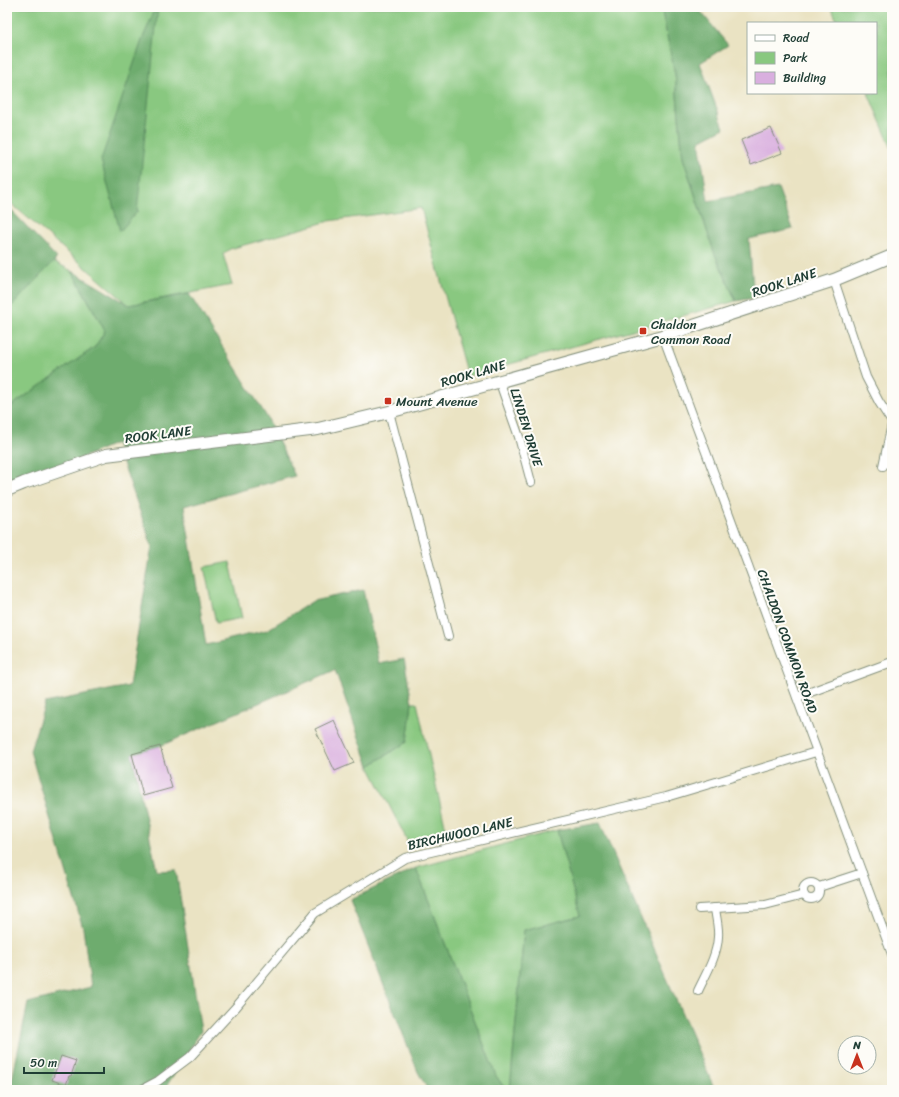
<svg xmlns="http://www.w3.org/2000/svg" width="899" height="1097" font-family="Sriracha,sans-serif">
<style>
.green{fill:#89c880;stroke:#54825a}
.forest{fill:#6eac6e;stroke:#467451}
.building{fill:#d9afdf}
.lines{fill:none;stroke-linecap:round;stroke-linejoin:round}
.minor-casing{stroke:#84907c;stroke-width:10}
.secondary-casing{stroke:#84907c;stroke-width:14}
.minor{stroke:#fff;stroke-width:8}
.secondary{stroke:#fff;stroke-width:12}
.poi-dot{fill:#c8321e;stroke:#fdfcf7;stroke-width:1.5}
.labels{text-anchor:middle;stroke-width:4;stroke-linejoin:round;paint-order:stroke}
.street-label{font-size:13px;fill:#1f3d34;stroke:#fdfcf7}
.poi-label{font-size:13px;fill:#1f3d34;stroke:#fdfcf7;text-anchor:start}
</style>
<rect width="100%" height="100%" fill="#fdfcf7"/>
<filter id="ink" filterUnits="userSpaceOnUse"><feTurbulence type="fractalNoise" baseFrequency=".025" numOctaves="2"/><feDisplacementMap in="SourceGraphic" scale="8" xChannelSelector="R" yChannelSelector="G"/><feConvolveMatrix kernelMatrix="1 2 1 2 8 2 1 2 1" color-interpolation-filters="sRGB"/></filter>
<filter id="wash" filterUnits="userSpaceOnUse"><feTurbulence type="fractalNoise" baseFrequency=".012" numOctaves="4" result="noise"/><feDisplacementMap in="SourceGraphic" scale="16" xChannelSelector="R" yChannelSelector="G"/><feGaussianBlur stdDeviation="0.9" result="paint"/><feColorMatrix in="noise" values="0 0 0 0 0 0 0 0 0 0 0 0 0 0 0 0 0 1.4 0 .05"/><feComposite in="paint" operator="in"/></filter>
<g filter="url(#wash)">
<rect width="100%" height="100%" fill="#eae3c3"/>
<!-- green -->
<g class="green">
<polygon points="7,7 661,7 675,74 683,158 714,252 736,301 467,376 421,208 329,221 230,249 223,254 232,285 129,305 7,200"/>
<polygon points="831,7 892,7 892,149 868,93 876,93 876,23 838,23"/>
<polygon points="53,261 72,271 105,331 95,347 7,409 7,311"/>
<polygon points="230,562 242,618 216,623 204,567"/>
<polygon points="412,703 417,703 446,829 409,844 369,766 407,742"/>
<polygon points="557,830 580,916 524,930 510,1090 506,1090 496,1076 416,868"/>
</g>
<!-- forest -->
<g class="forest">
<polygon points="156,7 158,7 137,212 120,231 101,160 142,40"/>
<polygon points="661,7 697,7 728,45 700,63 724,128 699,141 708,201 778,188 793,229 749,239 754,298 736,301 714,252 683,158 675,74"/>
<polygon points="7,206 57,258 7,311"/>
<polygon points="72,271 129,305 189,294 267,417 295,476 184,506 206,645 267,630 313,601 363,590 379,664 404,659 412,703 407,742 369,766 335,670 160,746 132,754 157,871 176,870 201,1031 164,1090 10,1090 28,1003 91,987 83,928 30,751 45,703 129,686 152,546 116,443 7,490 7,409 95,347 105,331"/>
<polygon points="600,823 715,1090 510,1090 524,930 580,916 557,830"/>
<polygon points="416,868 496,1076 506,1090 428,1090 418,1072 350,900"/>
</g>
<g id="blocks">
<!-- building -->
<g class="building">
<polygon points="771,128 782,153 751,165 741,140"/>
<polygon points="334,720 354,763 335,771 315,729"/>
<polygon points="160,746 172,788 143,796 132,754"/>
<polygon points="61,1056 76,1061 71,1076 69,1076 66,1085 52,1080"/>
</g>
</g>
</g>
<g filter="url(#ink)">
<use href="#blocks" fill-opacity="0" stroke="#84907c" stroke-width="1"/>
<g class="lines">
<defs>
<g id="minor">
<polyline points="834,280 866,377 879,402 892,422"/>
<polyline points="663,336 892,954"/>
<polyline points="499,380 519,437 531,482"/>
<polyline points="389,412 448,636"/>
<polyline points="883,466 892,424"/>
<polyline points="797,697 892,662"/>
<circle cx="811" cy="891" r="8"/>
<polyline points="819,887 862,873"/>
<polyline points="699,909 765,905 804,895"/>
<path d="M 698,991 C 706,974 717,956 718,937 C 719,928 716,918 715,908"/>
<polyline points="141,1090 158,1081 190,1057 236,1007 315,913 405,858 666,797 816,752"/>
</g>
<polyline id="secondary" points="7,490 24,483 106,455 318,429 389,412 663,336 834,280 892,256"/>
</defs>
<!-- minor casing -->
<use href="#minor" class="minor-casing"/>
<!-- secondary casing -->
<use href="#secondary" class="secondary-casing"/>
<!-- minor -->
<use href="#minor" class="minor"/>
<!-- secondary -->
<use href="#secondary" class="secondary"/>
</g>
</g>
<!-- markers -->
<g class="poi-dot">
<rect x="639" y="327" width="8" height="8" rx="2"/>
<rect x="384" y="397" width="8" height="8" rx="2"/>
</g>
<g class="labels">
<!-- street labels -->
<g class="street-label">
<text transform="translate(784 282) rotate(-18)" y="5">ROOK LANE</text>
<text transform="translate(473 373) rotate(-16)" y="5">ROOK LANE</text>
<text transform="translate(527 427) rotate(73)" y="5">LINDEN DRIVE</text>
<text transform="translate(158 434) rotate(-7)" y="5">ROOK LANE</text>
<text transform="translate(788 641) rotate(70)" y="5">CHALDON COMMON ROAD</text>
<text transform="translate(460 833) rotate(-13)" y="5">BIRCHWOOD LANE</text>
</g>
<!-- poi labels -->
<g class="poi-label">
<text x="651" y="329">Chaldon<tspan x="651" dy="15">Common Road</tspan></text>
<text x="396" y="406">Mount Avenue</text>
</g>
</g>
<!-- margin -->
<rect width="899" height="1097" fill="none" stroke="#fdfcf7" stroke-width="24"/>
<!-- legend -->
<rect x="747" y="22" width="130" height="72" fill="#fdfcf7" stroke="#a4b0a9"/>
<rect x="755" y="35" width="20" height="6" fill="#ffffff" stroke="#a4b0a9"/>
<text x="783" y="42" font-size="12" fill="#1f3d34">Road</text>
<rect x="755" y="52" width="20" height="12" fill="#89c880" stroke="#a4b0a9"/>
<text x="783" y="62" font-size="12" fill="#1f3d34">Park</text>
<rect x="755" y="72" width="20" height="12" fill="#d9afdf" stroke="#a4b0a9"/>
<text x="783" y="82" font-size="12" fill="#1f3d34">Building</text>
<!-- north arrow -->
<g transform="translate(857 1055)"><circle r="19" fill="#fdfcf7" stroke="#a4b0a9"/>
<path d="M0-3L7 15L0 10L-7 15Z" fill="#c8321e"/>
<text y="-6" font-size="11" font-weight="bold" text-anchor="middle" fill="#1f3d34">N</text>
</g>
<!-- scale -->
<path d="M24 1067v6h80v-6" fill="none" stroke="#1f3d34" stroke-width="2"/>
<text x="30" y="1067" font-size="12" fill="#1f3d34" stroke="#fdfcf7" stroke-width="3" paint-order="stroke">50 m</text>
</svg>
